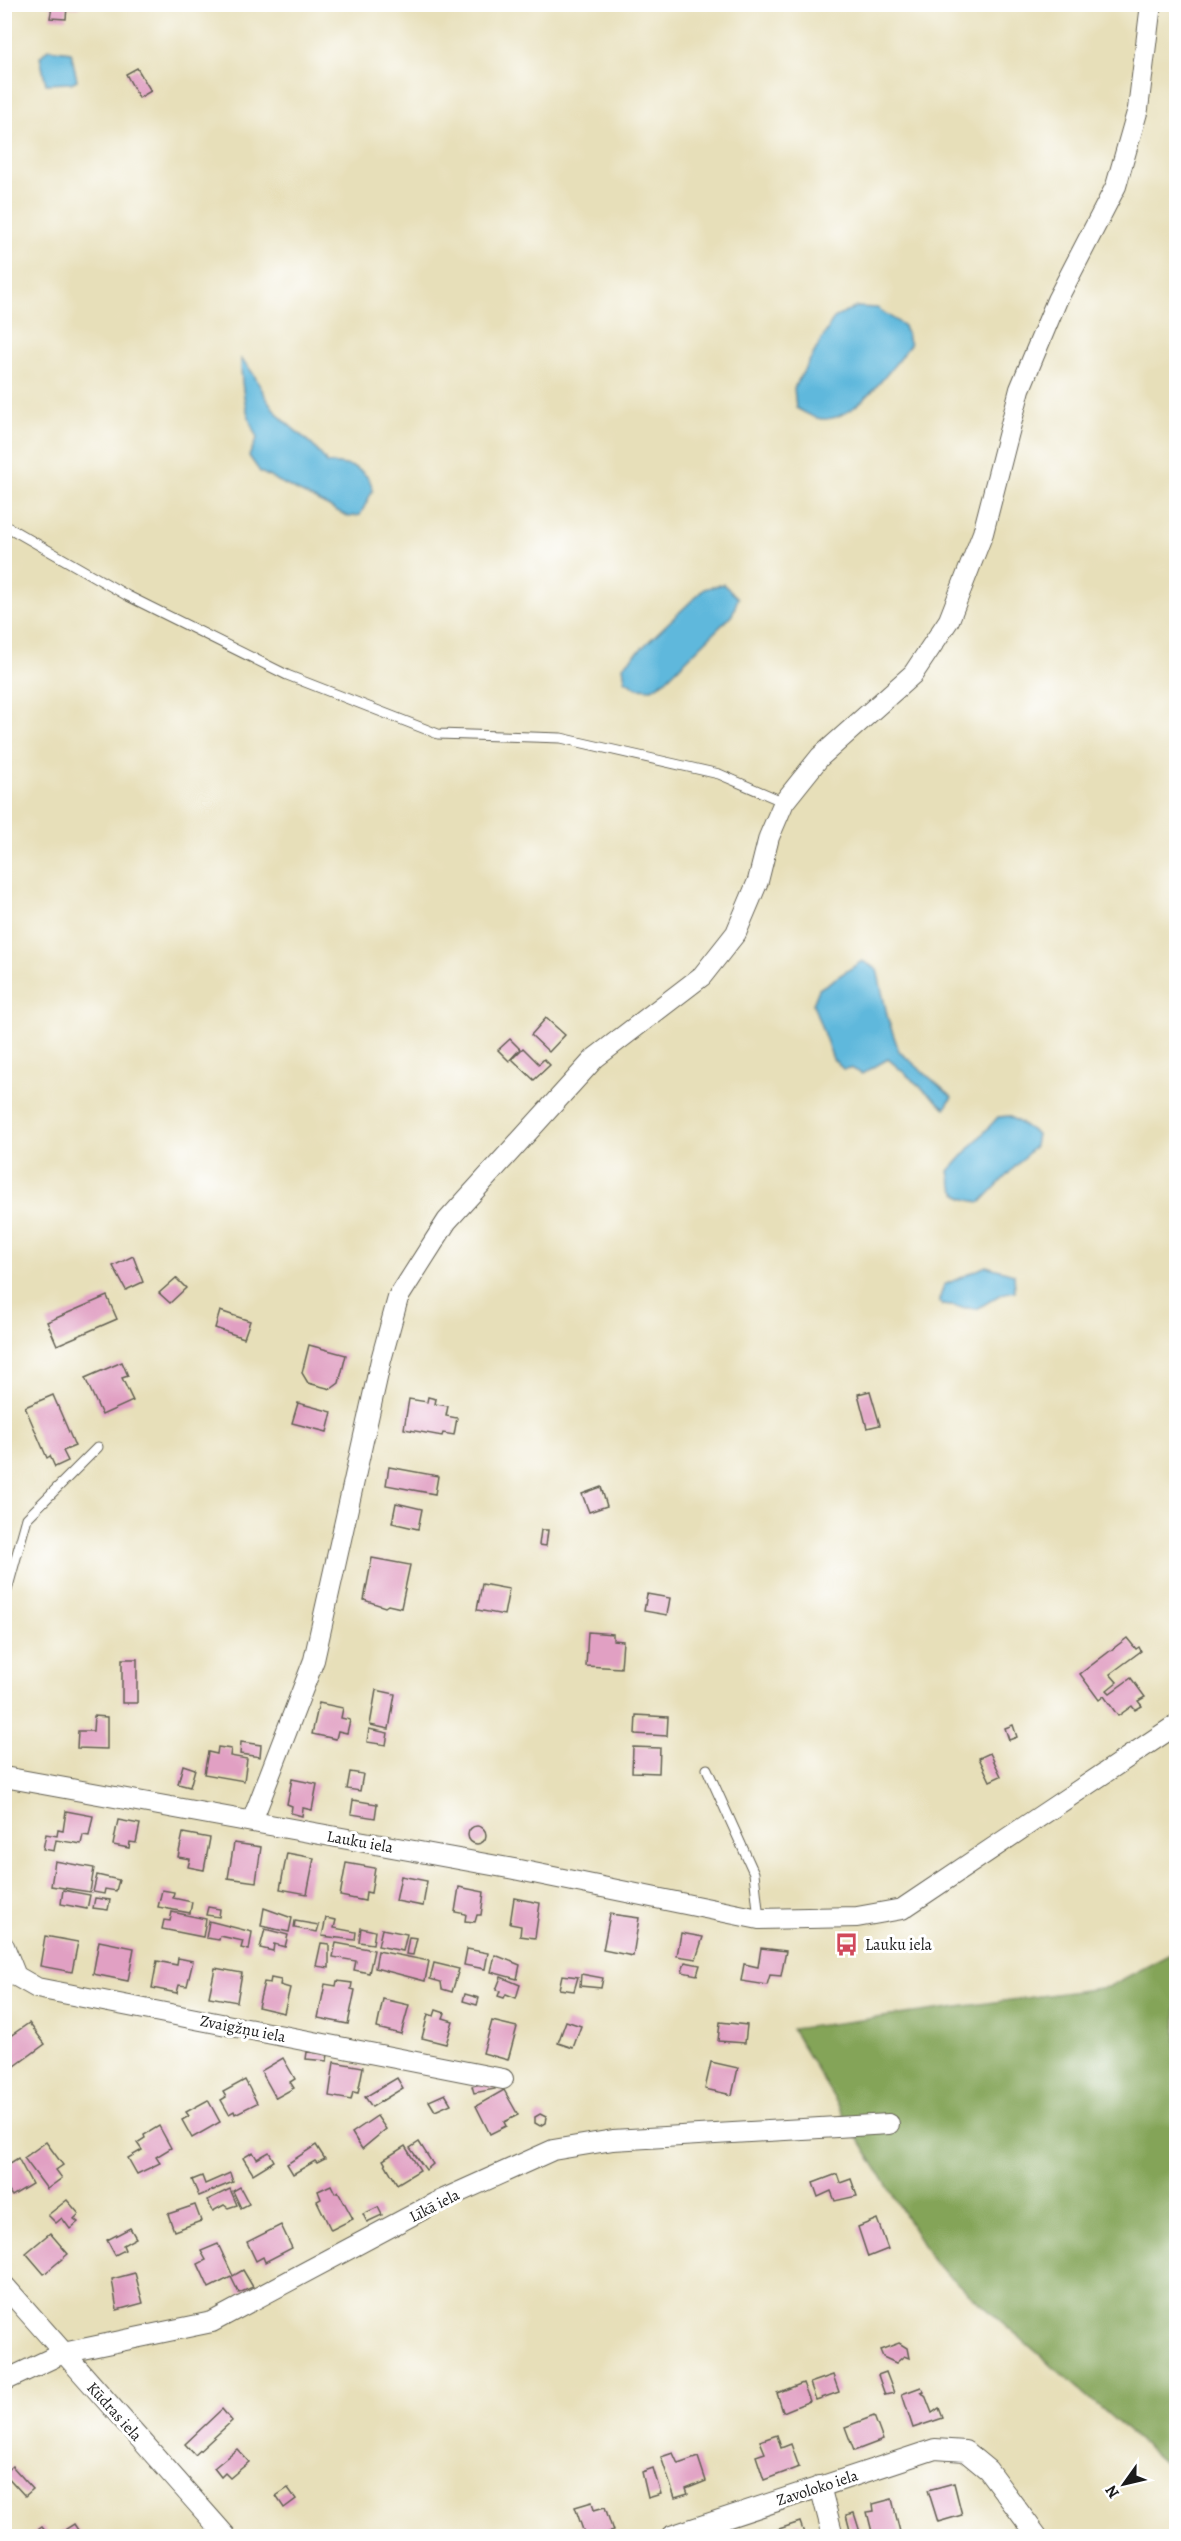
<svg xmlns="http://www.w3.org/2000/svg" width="1181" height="2541" font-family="Alegreya,serif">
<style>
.forest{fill:#84a459;stroke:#50603a;stroke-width:1.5}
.water{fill:#5eb8dc;stroke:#3d6a7c;stroke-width:1.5}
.building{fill:#e1a0c3}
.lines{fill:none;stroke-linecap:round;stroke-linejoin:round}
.service-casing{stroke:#636053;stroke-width:11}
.minor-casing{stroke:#636053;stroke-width:22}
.service{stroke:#fff;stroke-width:9}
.minor{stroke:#fff;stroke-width:20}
.labels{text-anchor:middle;stroke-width:6;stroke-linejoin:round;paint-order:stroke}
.street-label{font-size:16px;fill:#1c1c1c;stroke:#fff}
.poi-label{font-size:16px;fill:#1c1c1c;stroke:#fff;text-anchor:start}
</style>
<rect width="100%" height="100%" fill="#fff"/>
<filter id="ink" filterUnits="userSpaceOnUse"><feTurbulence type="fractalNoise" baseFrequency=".0167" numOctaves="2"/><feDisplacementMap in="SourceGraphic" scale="12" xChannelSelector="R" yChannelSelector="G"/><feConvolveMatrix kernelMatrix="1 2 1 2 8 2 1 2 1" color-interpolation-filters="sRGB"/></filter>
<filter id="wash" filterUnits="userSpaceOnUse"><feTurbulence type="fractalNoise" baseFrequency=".008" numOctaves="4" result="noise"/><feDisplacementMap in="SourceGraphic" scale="24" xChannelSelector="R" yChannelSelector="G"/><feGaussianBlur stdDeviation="1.35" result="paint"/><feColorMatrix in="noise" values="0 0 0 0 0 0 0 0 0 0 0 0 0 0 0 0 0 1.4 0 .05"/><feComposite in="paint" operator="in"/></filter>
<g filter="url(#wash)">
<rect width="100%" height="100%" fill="#e7dfb9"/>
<!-- forest -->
<polygon class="forest" points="1176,1951 1176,2473 934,2263 792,2029 1108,1987"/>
<!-- water -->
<g class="water">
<polygon points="48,49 71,52 77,80 71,83 46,84 40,57"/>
<path d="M 856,307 L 877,308 L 904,326 L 910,345 C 891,368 853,427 817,418 C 810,416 802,411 796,408 L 794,388 L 834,318 Z"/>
<path d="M 241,359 C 258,374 262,397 277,413 C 294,433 311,439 327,463 C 348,464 368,467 373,490 L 360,515 L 349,517 L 260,472 L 249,456 L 257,438 C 245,414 241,386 241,359 Z"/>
<polygon points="723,584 738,598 732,615 666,680 652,689 637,688 625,680 623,666 704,589"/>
<polygon points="862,961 877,969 888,1019 899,1051 952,1097 945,1108 888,1059 862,1074 851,1068 843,1069 833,1059 813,1004 819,989"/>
<path d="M 1009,1116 L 1037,1134 L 1035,1146 L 981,1202 C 959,1200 952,1194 949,1171 L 998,1117 Z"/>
<polygon points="986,1266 1014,1274 1015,1291 1001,1294 977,1309 942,1305 939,1300 944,1285"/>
</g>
<g id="blocks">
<!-- building -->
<g class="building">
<polygon points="43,4 80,4 79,8 67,7 66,19 50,18 52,7"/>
<polygon points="137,68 151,91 139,98 126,74"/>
<polygon points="546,1018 565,1035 549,1052 531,1035"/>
<polygon points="510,1039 520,1049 509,1061 498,1050"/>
<polygon points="523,1048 539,1064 544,1059 550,1065 534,1080 512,1059"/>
<polygon points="133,1256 143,1282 126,1290 113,1266"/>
<polygon points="176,1278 186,1288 170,1303 159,1293"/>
<polygon points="107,1296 117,1319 57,1345 47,1322"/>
<polygon points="220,1311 250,1321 244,1338 215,1328"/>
<polygon points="309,1345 346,1355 339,1383 331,1389 308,1383 302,1373"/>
<polygon points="122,1362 128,1376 122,1378 133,1401 102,1415 85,1378"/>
<polygon points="870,1391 880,1425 867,1428 858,1394"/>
<polygon points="53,1395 75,1446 63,1451 68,1461 55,1467 50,1456 47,1458 25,1407"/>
<polygon points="428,1397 436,1399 435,1404 448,1406 446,1416 457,1418 454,1435 443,1433 442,1436 404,1429 409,1399 427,1402"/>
<polygon points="298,1403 332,1412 327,1432 292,1423"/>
<polygon points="389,1467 438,1476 435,1494 386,1485"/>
<polygon points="601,1487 607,1506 589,1512 582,1494"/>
<polygon points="396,1503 422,1509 418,1529 392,1523"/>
<polygon points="541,1530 548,1530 546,1546 539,1545"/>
<polygon points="372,1558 410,1565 401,1608 388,1605 385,1607 364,1600"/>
<polygon points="482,1584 509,1589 504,1615 477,1610"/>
<polygon points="647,1594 670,1598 667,1615 644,1611"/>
<polygon points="588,1632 613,1634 613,1640 623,1641 621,1668 586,1666"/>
<polygon points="1127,1638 1136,1649 1139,1647 1141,1651 1110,1674 1117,1682 1107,1690 1110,1693 1131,1678 1145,1697 1138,1701 1142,1706 1135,1710 1132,1706 1118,1716 1104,1696 1099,1700 1080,1674"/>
<rect x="122" y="1659" width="15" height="44"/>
<polygon points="376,1690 395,1694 389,1729 370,1725"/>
<polygon points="319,1703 343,1708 341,1718 350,1720 347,1733 338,1731 336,1739 312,1734"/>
<polygon points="636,1715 668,1717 667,1736 635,1734"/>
<polygon points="94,1716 107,1717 107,1749 77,1748 78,1731 93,1731"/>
<polygon points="1013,1725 1017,1737 1009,1740 1005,1728"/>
<polygon points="369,1729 388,1733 386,1745 367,1742"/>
<polygon points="241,1742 261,1745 260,1757 240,1754"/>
<polygon points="218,1747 231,1749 230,1756 247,1759 244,1781 204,1774 208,1752 217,1754"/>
<polygon points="633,1747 660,1748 659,1773 632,1772"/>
<polygon points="990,1753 1001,1776 990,1781 979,1758"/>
<polygon points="183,1765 195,1769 190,1787 178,1784"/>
<polygon points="350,1772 363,1774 360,1791 347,1789"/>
<polygon points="292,1779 317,1784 312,1810 303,1808 302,1816 291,1813 292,1806 287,1804"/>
<polygon points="353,1800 377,1804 375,1818 351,1814"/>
<polygon points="66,1811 93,1816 89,1836 83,1835 81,1844 56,1840 54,1851 43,1849 46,1834 57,1836 58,1830 63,1831"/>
<polygon points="118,1820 140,1824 136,1843 130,1842 129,1848 113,1845"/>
<circle cx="477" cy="1835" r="9"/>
<polygon points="183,1833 210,1838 204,1870 188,1867 190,1859 178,1857"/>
<polygon points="234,1843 261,1847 256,1882 228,1878"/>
<polygon points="287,1853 314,1858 307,1894 280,1889"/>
<polygon points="55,1861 94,1868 90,1892 51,1886"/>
<polygon points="346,1863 375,1868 371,1893 366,1892 365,1901 340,1896"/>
<polygon points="97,1875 119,1880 116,1891 105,1889 104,1894 93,1892"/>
<polygon points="401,1876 427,1881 423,1906 396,1901"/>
<polygon points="459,1887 484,1892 481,1915 477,1915 475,1922 465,1921 466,1914 455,1912"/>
<polygon points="63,1890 90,1895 87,1909 61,1904"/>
<polygon points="162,1890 174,1892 173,1898 192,1902 190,1913 158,1907"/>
<polygon points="95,1898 110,1900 108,1910 93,1908"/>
<polygon points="514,1898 540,1903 535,1938 520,1936 521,1926 510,1924"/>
<polygon points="208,1907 220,1909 219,1917 206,1915"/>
<polygon points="264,1908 292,1918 289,1932 261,1926"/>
<polygon points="172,1912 206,1919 203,1937 162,1929 164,1920 170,1921"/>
<polygon points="610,1914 639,1918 633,1956 603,1950"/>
<polygon points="326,1918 336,1920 334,1928 356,1932 355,1940 322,1936"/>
<polygon points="209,1921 252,1932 249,1950 241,1948 243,1941 220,1936 219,1940 206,1938"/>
<polygon points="295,1921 319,1925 317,1932 294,1928"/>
<polygon points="361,1928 375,1931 373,1944 359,1942"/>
<polygon points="265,1929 288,1935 285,1947 274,1944 273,1951 260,1948"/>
<polygon points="382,1929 407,1934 403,1951 378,1946"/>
<polygon points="681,1933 703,1937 696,1959 677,1956"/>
<polygon points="45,1936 78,1942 72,1972 40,1966"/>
<polygon points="409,1937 417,1938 413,1955 406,1954"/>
<polygon points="99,1941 134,1948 128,1981 93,1974"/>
<polygon points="321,1943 329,1944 329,1968 316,1966"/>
<polygon points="336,1943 374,1950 369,1973 354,1970 356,1961 333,1957"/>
<polygon points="761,1948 786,1951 781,1976 770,1975 767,1985 741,1981 744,1964 758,1967"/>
<polygon points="467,1949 488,1953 485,1969 464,1965"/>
<polygon points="378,1951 429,1961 425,1981 375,1968"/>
<polygon points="495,1955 520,1965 517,1979 491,1972"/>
<polygon points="178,1958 193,1961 187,1986 179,1985 177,1993 152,1988 157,1961 177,1965"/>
<polygon points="685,1962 700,1965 697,1975 682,1972"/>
<polygon points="434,1963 459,1969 452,1992 442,1989 441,1982 430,1979"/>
<polygon points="215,1968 242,1973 237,2002 209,1997"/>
<polygon points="581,1974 603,1978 601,1988 580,1986"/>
<polygon points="562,1975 578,1977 574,1991 559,1989"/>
<polygon points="501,1977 520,1985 516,1998 506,1994 504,1998 498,1996 500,1991 496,1990"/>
<polygon points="271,1978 281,1980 280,1985 290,1988 284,2013 258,2007 264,1982 270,1983"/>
<polygon points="337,1981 352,1983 351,1989 355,1990 348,2024 318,2018 325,1984 336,1986"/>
<polygon points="465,1994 479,1998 477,2005 463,2001"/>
<polygon points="383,1999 409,2005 401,2034 377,2028"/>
<polygon points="436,2010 445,2013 443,2018 453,2021 446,2044 422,2038 428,2014 434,2016"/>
<polygon points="492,2021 517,2027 508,2060 483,2053"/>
<polygon points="566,2021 581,2026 573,2048 558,2043"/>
<polygon points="720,2022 747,2025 745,2043 718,2041"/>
<polygon points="29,2023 45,2044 15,2066 4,2051 4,2047 9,2043 6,2039"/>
<polygon points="307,2052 328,2054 327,2061 306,2059"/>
<polygon points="283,2058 295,2079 290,2082 294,2088 276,2098 261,2071"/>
<polygon points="334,2062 363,2067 358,2093 353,2092 351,2100 329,2096"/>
<polygon points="711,2062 738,2068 732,2095 705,2089"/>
<polygon points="397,2078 403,2088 372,2107 365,2097"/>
<polygon points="245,2080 257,2103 235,2114 234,2111 229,2114 221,2100 226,2097 223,2092"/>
<polygon points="493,2081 495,2089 474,2093 472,2086"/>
<polygon points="504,2090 518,2115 504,2122 506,2126 490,2134 476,2106"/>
<polygon points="445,2094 451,2104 435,2111 429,2101"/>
<polygon points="208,2100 220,2122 192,2138 182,2120 189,2116 186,2112"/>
<polygon points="540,2114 546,2117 545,2123 540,2126 535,2123 535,2117"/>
<polygon points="377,2116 386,2129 362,2149 352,2133"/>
<polygon points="159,2126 171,2148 156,2157 160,2163 137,2174 128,2158 142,2150 137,2143 145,2138 144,2135"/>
<polygon points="46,2142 63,2165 56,2170 62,2178 47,2189 24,2158"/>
<polygon points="419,2142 433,2164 426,2170 410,2148"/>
<polygon points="316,2145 325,2159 317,2163 315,2161 293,2174 287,2164"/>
<polygon points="405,2146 420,2170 397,2184 383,2160"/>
<polygon points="253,2152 257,2159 269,2152 274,2161 253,2174 243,2158"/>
<polygon points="18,2158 32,2184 12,2196 4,2184 4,2167"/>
<polygon points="230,2173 233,2182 199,2196 192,2180 202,2176 205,2184"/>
<polygon points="837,2174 840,2183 851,2179 857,2196 835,2201 831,2191 818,2197 813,2183"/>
<polygon points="331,2185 335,2193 338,2191 353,2219 331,2230 317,2201 321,2199 318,2191"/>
<polygon points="240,2187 249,2204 241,2208 233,2191"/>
<polygon points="230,2189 237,2205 228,2208 224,2205 213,2211 207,2200"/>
<polygon points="67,2200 79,2214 74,2219 78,2222 70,2229 62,2218 56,2223 48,2215"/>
<polygon points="195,2205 201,2221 174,2231 168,2214"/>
<polygon points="378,2207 382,2215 367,2222 363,2214"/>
<polygon points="877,2219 888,2249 868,2257 858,2227"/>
<polygon points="281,2225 292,2248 265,2262 263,2257 256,2261 247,2242"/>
<polygon points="130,2228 136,2238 123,2245 125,2250 115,2255 107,2240"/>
<polygon points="50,2233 68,2254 44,2274 26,2253"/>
<polygon points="218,2244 233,2276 243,2270 253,2287 239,2293 231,2277 209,2288 198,2264 206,2260 201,2251"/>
<polygon points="135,2273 143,2303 117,2310 112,2279"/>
<polygon points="899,2343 907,2348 909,2358 904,2356 896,2363 883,2357 880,2350"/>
<polygon points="886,2372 894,2393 885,2395 878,2375"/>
<polygon points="833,2375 839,2392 816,2400 810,2383"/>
<polygon points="803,2383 810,2401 783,2412 777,2393"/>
<polygon points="921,2387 924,2392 921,2393 925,2395 932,2413 939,2408 943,2418 913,2428 902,2394"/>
<polygon points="222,2409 232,2421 195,2455 185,2444"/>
<polygon points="874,2416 883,2440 854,2451 845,2427"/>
<polygon points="777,2435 781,2448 791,2444 799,2467 764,2480 756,2456 765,2453 760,2441"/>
<polygon points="237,2449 249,2462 230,2478 225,2473 221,2477 214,2468"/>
<polygon points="673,2453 678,2464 698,2457 706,2481 686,2489 688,2494 675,2498 661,2457"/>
<polygon points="12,2466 33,2489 25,2496 4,2473"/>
<polygon points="653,2468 661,2494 648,2498 642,2472"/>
<polygon points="954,2483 962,2515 938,2522 928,2490"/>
<polygon points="288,2488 296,2499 284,2508 276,2496"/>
<polygon points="892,2499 901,2536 873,2536 867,2512 874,2511 873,2504"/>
<polygon points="592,2502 594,2510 605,2507 613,2531 596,2536 585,2536 575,2507"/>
<polygon points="854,2513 860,2532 851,2534 846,2515"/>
<polygon points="800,2522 805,2536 771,2536 770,2532"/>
<polygon points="74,2524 82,2536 55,2536"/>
<polygon points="42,2527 48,2535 46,2536 29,2536"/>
</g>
</g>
</g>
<g filter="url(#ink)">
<use href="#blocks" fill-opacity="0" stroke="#636053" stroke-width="1.5"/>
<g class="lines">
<defs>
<g id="service">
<polyline points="4,525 128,596 287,675 438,734 561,738 719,774 784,802"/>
<polyline points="4,1601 27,1518 98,1447"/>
<polyline points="707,1769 754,1873 759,1919"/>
</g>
<g id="minor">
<polyline points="4,1777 514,1869 759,1919 857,1917 902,1909 1176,1725"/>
<polyline points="252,1821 314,1660 381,1360 398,1298 447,1221 595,1058 702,976 736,933 758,881 769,837 784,802 820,757 913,674 949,620 983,533 1020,389 1057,300 1116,186 1138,109 1151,4"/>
<polyline points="4,1946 16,1976 37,1988 503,2079"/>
<polyline points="4,2285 226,2536"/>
<polyline points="4,2381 63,2353 212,2322 435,2203 553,2150 613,2140 889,2124"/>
<polyline points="820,2486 833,2536"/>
<polyline points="671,2536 935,2449 965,2451 988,2470 1037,2536"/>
</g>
</defs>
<!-- service casing -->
<use href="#service" class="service-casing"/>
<!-- minor casing -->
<use href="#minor" class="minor-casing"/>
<!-- service -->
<use href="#service" class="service"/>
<!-- minor -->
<use href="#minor" class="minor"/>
</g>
</g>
<!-- icons -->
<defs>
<symbol id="bus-bare" viewBox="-9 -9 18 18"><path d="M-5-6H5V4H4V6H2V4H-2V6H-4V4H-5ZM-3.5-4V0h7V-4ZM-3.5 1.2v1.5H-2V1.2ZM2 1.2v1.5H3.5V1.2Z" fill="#d1495b" stroke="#fff" stroke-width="2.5" paint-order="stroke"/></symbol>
</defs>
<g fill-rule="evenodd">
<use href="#bus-bare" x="830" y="1928" width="33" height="33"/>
</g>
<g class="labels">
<!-- street labels -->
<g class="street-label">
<text transform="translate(360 1841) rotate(10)" y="6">Lauku iela</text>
<text transform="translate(243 2028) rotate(11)" y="6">Zvaigžņu iela</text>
<text transform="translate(434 2205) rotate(-27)" y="6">Līkā iela</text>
<text transform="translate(115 2411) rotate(48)" y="6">Kūdras iela</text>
<text transform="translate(817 2487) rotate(-18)" y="6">Zavoloko iela</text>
</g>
<!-- poi labels -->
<g class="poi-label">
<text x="865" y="1950">Lauku iela</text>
</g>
</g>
<!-- margin -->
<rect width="1181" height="2541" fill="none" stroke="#fff" stroke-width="24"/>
<!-- north arrow -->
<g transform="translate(1124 2484) rotate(236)" stroke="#ffffff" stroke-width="4.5" paint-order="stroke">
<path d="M0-4.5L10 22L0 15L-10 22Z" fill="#1c1c1c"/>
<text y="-9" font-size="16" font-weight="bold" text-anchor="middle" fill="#1c1c1c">N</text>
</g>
</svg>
